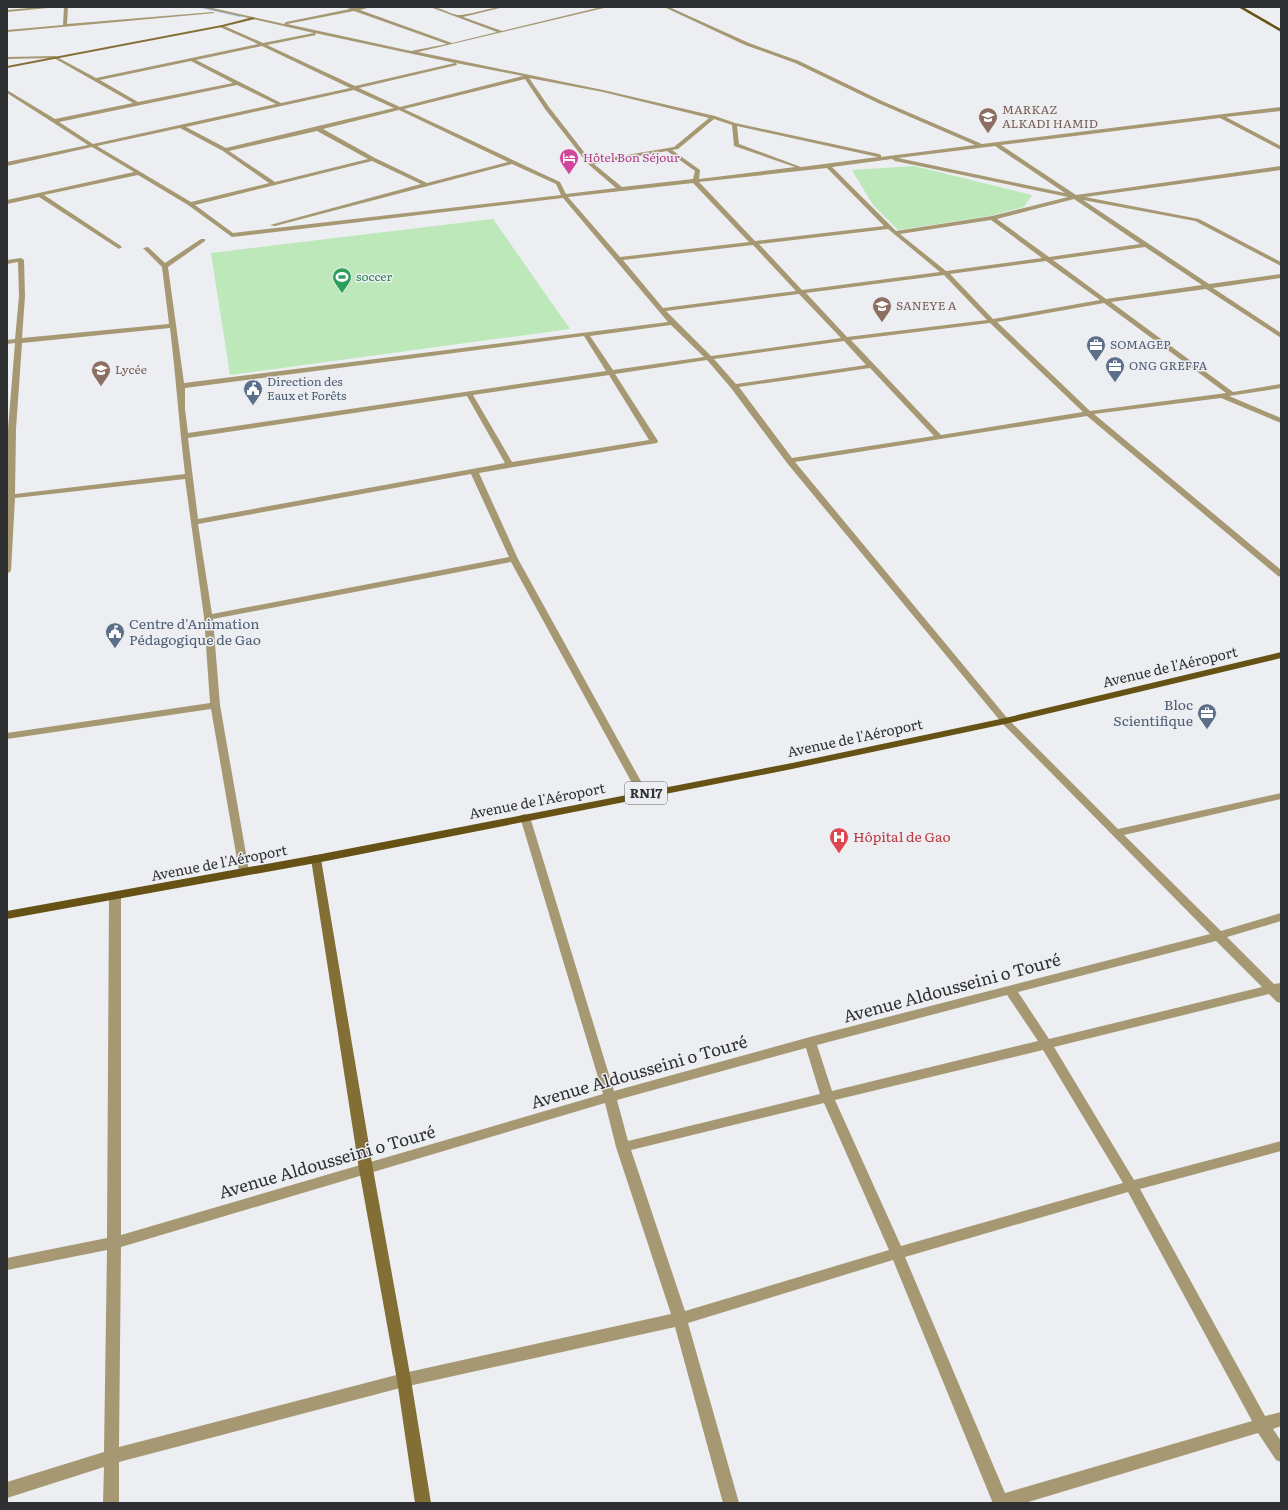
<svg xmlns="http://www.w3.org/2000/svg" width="1288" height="1510" font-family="Literata,serif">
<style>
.green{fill:#bce8ba}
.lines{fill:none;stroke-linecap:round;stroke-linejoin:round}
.stream{stroke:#a2c7f0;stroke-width:2}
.street{fill:#a69873;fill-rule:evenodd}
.secondary{fill:#836e35;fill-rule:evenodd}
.primary{fill:#665215;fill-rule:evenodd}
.labels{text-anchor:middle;stroke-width:3;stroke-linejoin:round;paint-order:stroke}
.far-education-label{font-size:12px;fill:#785e54;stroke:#eceef1;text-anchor:start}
.far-hotel-label{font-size:12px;fill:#b23c85;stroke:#eceef1;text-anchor:start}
.far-leisure-label{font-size:12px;fill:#27864d;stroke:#eceef1;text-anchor:start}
.far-service-label{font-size:12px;fill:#4e5e75;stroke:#eceef1;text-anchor:start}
.shield{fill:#eceef1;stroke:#68696b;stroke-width:1}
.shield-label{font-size:13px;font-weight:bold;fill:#2f3031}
.service-label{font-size:14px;fill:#4e5e75;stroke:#eceef1;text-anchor:start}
.street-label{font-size:14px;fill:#2f3031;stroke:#eceef1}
.health-label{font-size:14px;fill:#be3a42;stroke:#eceef1;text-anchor:start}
.near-street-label{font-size:17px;fill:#2f3031;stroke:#eceef1}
</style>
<rect width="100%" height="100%" fill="#eceef1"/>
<!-- green -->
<g class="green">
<polygon points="914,166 1032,195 1024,207 989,216 898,230 873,205 852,170"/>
<polygon points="493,219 570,329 230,375 211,253"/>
</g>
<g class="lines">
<!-- stream -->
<polyline class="stream" points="201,7 240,16"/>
<!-- street -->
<g class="street">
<polygon points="40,7 58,7 7,12 7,10"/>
<polygon points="64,7 68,7 67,24 213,12 215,13 7,32 7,30 63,25"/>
<path d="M 200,7 L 208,7 L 284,24 L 286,22 L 350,9 L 345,7 L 355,8 L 371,7 L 360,10 L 452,43 L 497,32 L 430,7 C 440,7 448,13 457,15 C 467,16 491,7 504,7 L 463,17 L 502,31 L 601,7 L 608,7 L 418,52 L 603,90 L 715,116 L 735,123 L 879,154 L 881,155 L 881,157 L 975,145 L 878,103 L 795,63 L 745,45 L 664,7 L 669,7 L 749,43 L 799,61 L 882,101 L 982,144 L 1281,107 L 1281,111 L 1226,117 L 1281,146 L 1281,150 L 1220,118 L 1001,145 L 1076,195 L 1281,166 L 1281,170 L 1085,197 L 1199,219 L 1281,262 L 1281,266 L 1195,221 L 1083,200 L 1209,284 L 1281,274 L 1281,278 L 1213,288 L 1281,333 L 1281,338 L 1206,289 L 1111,302 L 1233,392 L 1281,384 L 1281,388 L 1229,396 L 1281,418 L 1281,423 L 1221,398 L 1094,414 L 1281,570 L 1281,577 L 1278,576 L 1087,416 L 795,462 L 1008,719 L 1118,829 L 1281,793 L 1281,799 L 1124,835 L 1221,931 L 1281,913 L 1281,921 L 1227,937 L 1274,984 L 1281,983 L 1281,1003 L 1277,1002 L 1269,994 L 1054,1047 L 1134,1180 L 1281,1141 L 1281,1151 L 1140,1189 L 1265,1416 L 1281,1412 L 1281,1426 L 1273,1429 L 1281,1441 L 1281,1462 L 1276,1460 L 1258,1433 L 1025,1503 L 991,1503 L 992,1501 L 893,1260 L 688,1323 L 739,1503 L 723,1503 L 675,1327 L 404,1387 L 119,1462 L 119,1503 L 103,1503 L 104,1467 L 7,1498 L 7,1482 L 104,1452 L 107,1250 L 7,1270 L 7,1258 L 107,1238 L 109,897 L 111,894 L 119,894 L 121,897 L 121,1235 L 603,1094 L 520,817 L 521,815 L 525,814 L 530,817 L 614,1091 L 810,1037 L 1210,934 L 1002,723 L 787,463 L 731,388 L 707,360 L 615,374 L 658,441 L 657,443 L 479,473 L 518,559 L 648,794 L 647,796 L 643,797 L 638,794 L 511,562 L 213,619 L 220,705 L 249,871 L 248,874 L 240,874 L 239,871 L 211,709 L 7,739 L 7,733 L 210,703 L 204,617 L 185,479 L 15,498 L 11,571 L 7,574 L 8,429 L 15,343 L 7,344 L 7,340 L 15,339 L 19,296 L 18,262 L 7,264 L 7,260 L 21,258 L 24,260 L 25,296 L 22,338 L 169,324 L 162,267 L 143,248 L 148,247 L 165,263 L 201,239 L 205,239 L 205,241 L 168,267 L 184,383 L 668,322 L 563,198 L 232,237 L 188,205 L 138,175 L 44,195 L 121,246 L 122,247 L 119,249 L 39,197 L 7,204 L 7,200 L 134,172 L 92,147 L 7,166 L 7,162 L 88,145 L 7,93 L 7,90 L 55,119 L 133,103 L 54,58 L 7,59 L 7,57 L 55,56 L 96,78 L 258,44 L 220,27 L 222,25 L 263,43 L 314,33 ZM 354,11 L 447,44 L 411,51 L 287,24 ZM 315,33 L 455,63 L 355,86 L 267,45 L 316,35 ZM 262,46 L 350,88 L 281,103 L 196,60 ZM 191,61 L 233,83 L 138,102 L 100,80 ZM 456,63 L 523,76 L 400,107 L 359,88 L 457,65 ZM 529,78 L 603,92 L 709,118 L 674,147 L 591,161 L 549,107 ZM 525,79 L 545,109 L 588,164 L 616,188 L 566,194 L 560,182 L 404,109 ZM 237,85 L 276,104 L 93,144 L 59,122 ZM 354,90 L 394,108 L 226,148 L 186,127 ZM 399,110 L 508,162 L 427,183 L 375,158 L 323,129 ZM 714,119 L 732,125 L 734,146 L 795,167 L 699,179 L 700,170 L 672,150 L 678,149 ZM 737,126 L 878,157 L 801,167 L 739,144 ZM 180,128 L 223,151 L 269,183 L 191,202 L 97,146 ZM 317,131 L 368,159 L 275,182 L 229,151 ZM 995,146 L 1065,193 L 898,158 ZM 667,151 L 695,171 L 693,179 L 622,187 L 594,164 ZM 892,159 L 895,161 L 1068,197 L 992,216 L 896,231 L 832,167 ZM 372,161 L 421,184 L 270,225 L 275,226 L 512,164 L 556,184 L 561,195 L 233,233 L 195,205 ZM 827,168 L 884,226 L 755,241 L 699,182 ZM 693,183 L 749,242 L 620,257 L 568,197 ZM 1074,199 L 1140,244 L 1049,257 L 997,219 ZM 991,220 L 1042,258 L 946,271 L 900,234 ZM 888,229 L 940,272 L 802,290 L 759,244 ZM 753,245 L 796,291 L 663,308 L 623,260 ZM 1145,247 L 1202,285 L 1106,299 L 1053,260 ZM 1046,261 L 1100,300 L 993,319 L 950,274 ZM 944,275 L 987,320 L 847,337 L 806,293 ZM 799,294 L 841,338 L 711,356 L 666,311 ZM 1104,303 L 1226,393 L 1090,411 L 997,322 ZM 990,323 L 1083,412 L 941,435 L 851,340 ZM 671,325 L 704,357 L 613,370 L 590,336 ZM 170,328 C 176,377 179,425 185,474 L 15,494 L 16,429 L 22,343 ZM 584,336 L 606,371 L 188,433 L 185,409 L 185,388 ZM 844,341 L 866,365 L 736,384 L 714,359 ZM 870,368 L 934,436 L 792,458 L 739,387 ZM 609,375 L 649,440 L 512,462 L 473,395 ZM 467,396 L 505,463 L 198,519 L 188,438 ZM 471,474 L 509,557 L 212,614 L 198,524 ZM 1216,941 L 1262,987 L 1049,1039 L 1018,992 ZM 1007,995 L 1038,1041 L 832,1091 L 817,1045 ZM 806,1048 L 820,1094 L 628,1141 L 617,1100 ZM 1043,1050 L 1123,1183 L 901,1246 L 835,1100 ZM 605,1103 L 616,1147 L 671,1314 L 404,1373 L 119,1447 L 121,1247 ZM 824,1103 L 889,1250 L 685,1311 L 631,1150 ZM 1128,1192 L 1252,1421 L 1005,1493 L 905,1257 Z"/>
</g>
<!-- secondary -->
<g class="secondary">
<polygon points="253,17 255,19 222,27 7,68 7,66 222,25"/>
<polygon points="316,855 320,856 321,859 373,1169 411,1380 431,1503 415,1503 397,1380 359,1169 311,859 312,856"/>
</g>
<!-- primary -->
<g class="primary">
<polygon points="1238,7 1243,7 1281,29 1281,32"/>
<polygon points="1281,652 1281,658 1005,724 792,769 316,863 7,919 7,911 316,855 792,763 1005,718"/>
</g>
</g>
<!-- icons -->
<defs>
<symbol id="school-pin" viewBox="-11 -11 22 30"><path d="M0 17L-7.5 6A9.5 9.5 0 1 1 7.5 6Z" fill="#8d6e63" stroke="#eceef1"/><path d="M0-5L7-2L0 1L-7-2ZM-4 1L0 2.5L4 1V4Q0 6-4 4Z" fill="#fff"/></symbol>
<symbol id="hotel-pin" viewBox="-11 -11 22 30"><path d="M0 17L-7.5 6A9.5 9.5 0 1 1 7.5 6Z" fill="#d1479c" stroke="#eceef1"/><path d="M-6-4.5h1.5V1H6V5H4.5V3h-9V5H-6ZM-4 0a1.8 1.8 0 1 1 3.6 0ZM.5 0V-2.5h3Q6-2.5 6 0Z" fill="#fff"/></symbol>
<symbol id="stadium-pin" viewBox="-11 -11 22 30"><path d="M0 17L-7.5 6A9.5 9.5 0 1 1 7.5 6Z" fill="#2e9e5b" stroke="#eceef1"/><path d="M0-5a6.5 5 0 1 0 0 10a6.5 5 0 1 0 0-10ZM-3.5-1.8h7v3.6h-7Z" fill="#fff"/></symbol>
<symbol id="office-pin" viewBox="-11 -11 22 30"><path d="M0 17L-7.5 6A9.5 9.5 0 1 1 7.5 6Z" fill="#5c6f8a" stroke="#eceef1"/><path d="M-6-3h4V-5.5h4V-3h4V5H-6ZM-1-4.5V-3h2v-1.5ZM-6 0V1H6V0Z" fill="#fff"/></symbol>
<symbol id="civic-pin" viewBox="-11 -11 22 30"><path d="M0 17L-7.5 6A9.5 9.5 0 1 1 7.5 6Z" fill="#5c6f8a" stroke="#eceef1"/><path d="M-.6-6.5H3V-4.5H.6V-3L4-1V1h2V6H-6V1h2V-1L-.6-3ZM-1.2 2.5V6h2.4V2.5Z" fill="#fff"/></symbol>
<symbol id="hospital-pin" viewBox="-11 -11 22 30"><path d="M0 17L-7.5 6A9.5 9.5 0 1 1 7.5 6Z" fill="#e0444e" stroke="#eceef1"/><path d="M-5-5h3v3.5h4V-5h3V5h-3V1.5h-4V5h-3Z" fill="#fff"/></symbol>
</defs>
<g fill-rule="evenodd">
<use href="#school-pin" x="977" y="106" width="22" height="30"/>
<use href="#hotel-pin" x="558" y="147" width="22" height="30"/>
<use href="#stadium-pin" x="331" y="266" width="22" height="30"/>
<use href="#school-pin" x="871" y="295" width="22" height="30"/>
<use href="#office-pin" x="1085" y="334" width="22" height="30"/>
<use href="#office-pin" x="1104" y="355" width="22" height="30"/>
<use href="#school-pin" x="90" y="359" width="22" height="30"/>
<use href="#civic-pin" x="242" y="378" width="22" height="30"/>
<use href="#civic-pin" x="104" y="621" width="22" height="30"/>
<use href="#office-pin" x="1196" y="702" width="22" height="30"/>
<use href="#hospital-pin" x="828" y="826" width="22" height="30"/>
</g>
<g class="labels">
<!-- far-education labels -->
<g class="far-education-label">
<text x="1002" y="114">MARKAZ<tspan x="1002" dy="14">ALKADI HAMID</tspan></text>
<text x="896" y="310">SANEYE A</text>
<text x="115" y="374">Lycée</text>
</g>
<!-- far-hotel labels -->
<g class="far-hotel-label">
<text x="583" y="162">Hôtel Bon Séjour</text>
</g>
<!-- far-leisure labels -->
<g class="far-leisure-label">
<text x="356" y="281">soccer</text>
</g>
<!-- far-service labels -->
<g class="far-service-label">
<text x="1110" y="349">SOMAGEP</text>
<text x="1129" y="370">ONG GREFFA</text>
<text x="267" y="386">Direction des<tspan x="267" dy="14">Eaux et Forêts</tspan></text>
</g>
<!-- shield labels -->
<rect class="shield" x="625" y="782" width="42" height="22" rx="3"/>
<g class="shield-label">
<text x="646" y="798">RN17</text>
</g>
<!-- service labels -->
<g class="service-label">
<text x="129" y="629">Centre d'Animation<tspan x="129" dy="16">Pédagogique de Gao</tspan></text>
<text x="1193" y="710" text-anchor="end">Bloc<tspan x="1193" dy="16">Scientifique</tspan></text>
</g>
<!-- street labels -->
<g class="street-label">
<text transform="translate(1170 667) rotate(-13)" y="5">Avenue de l'Aéroport</text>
<text transform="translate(855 738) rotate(-12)" y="5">Avenue de l'Aéroport</text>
<text transform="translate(537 801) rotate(-11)" y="5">Avenue de l'Aéroport</text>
<text transform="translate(219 863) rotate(-11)" y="5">Avenue de l'Aéroport</text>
</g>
<!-- health labels -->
<g class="health-label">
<text x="853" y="842">Hôpital de Gao</text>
</g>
<!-- near-street labels -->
<g class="near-street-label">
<text transform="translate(952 988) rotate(-15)" y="6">Avenue Aldousseini o Touré</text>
<text transform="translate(639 1072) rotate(-16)" y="6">Avenue Aldousseini o Touré</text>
<text transform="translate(327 1162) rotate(-16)" y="6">Avenue Aldousseini o Touré</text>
</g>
</g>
<!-- border -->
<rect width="1288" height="1510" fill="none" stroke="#2f3031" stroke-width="16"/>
</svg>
